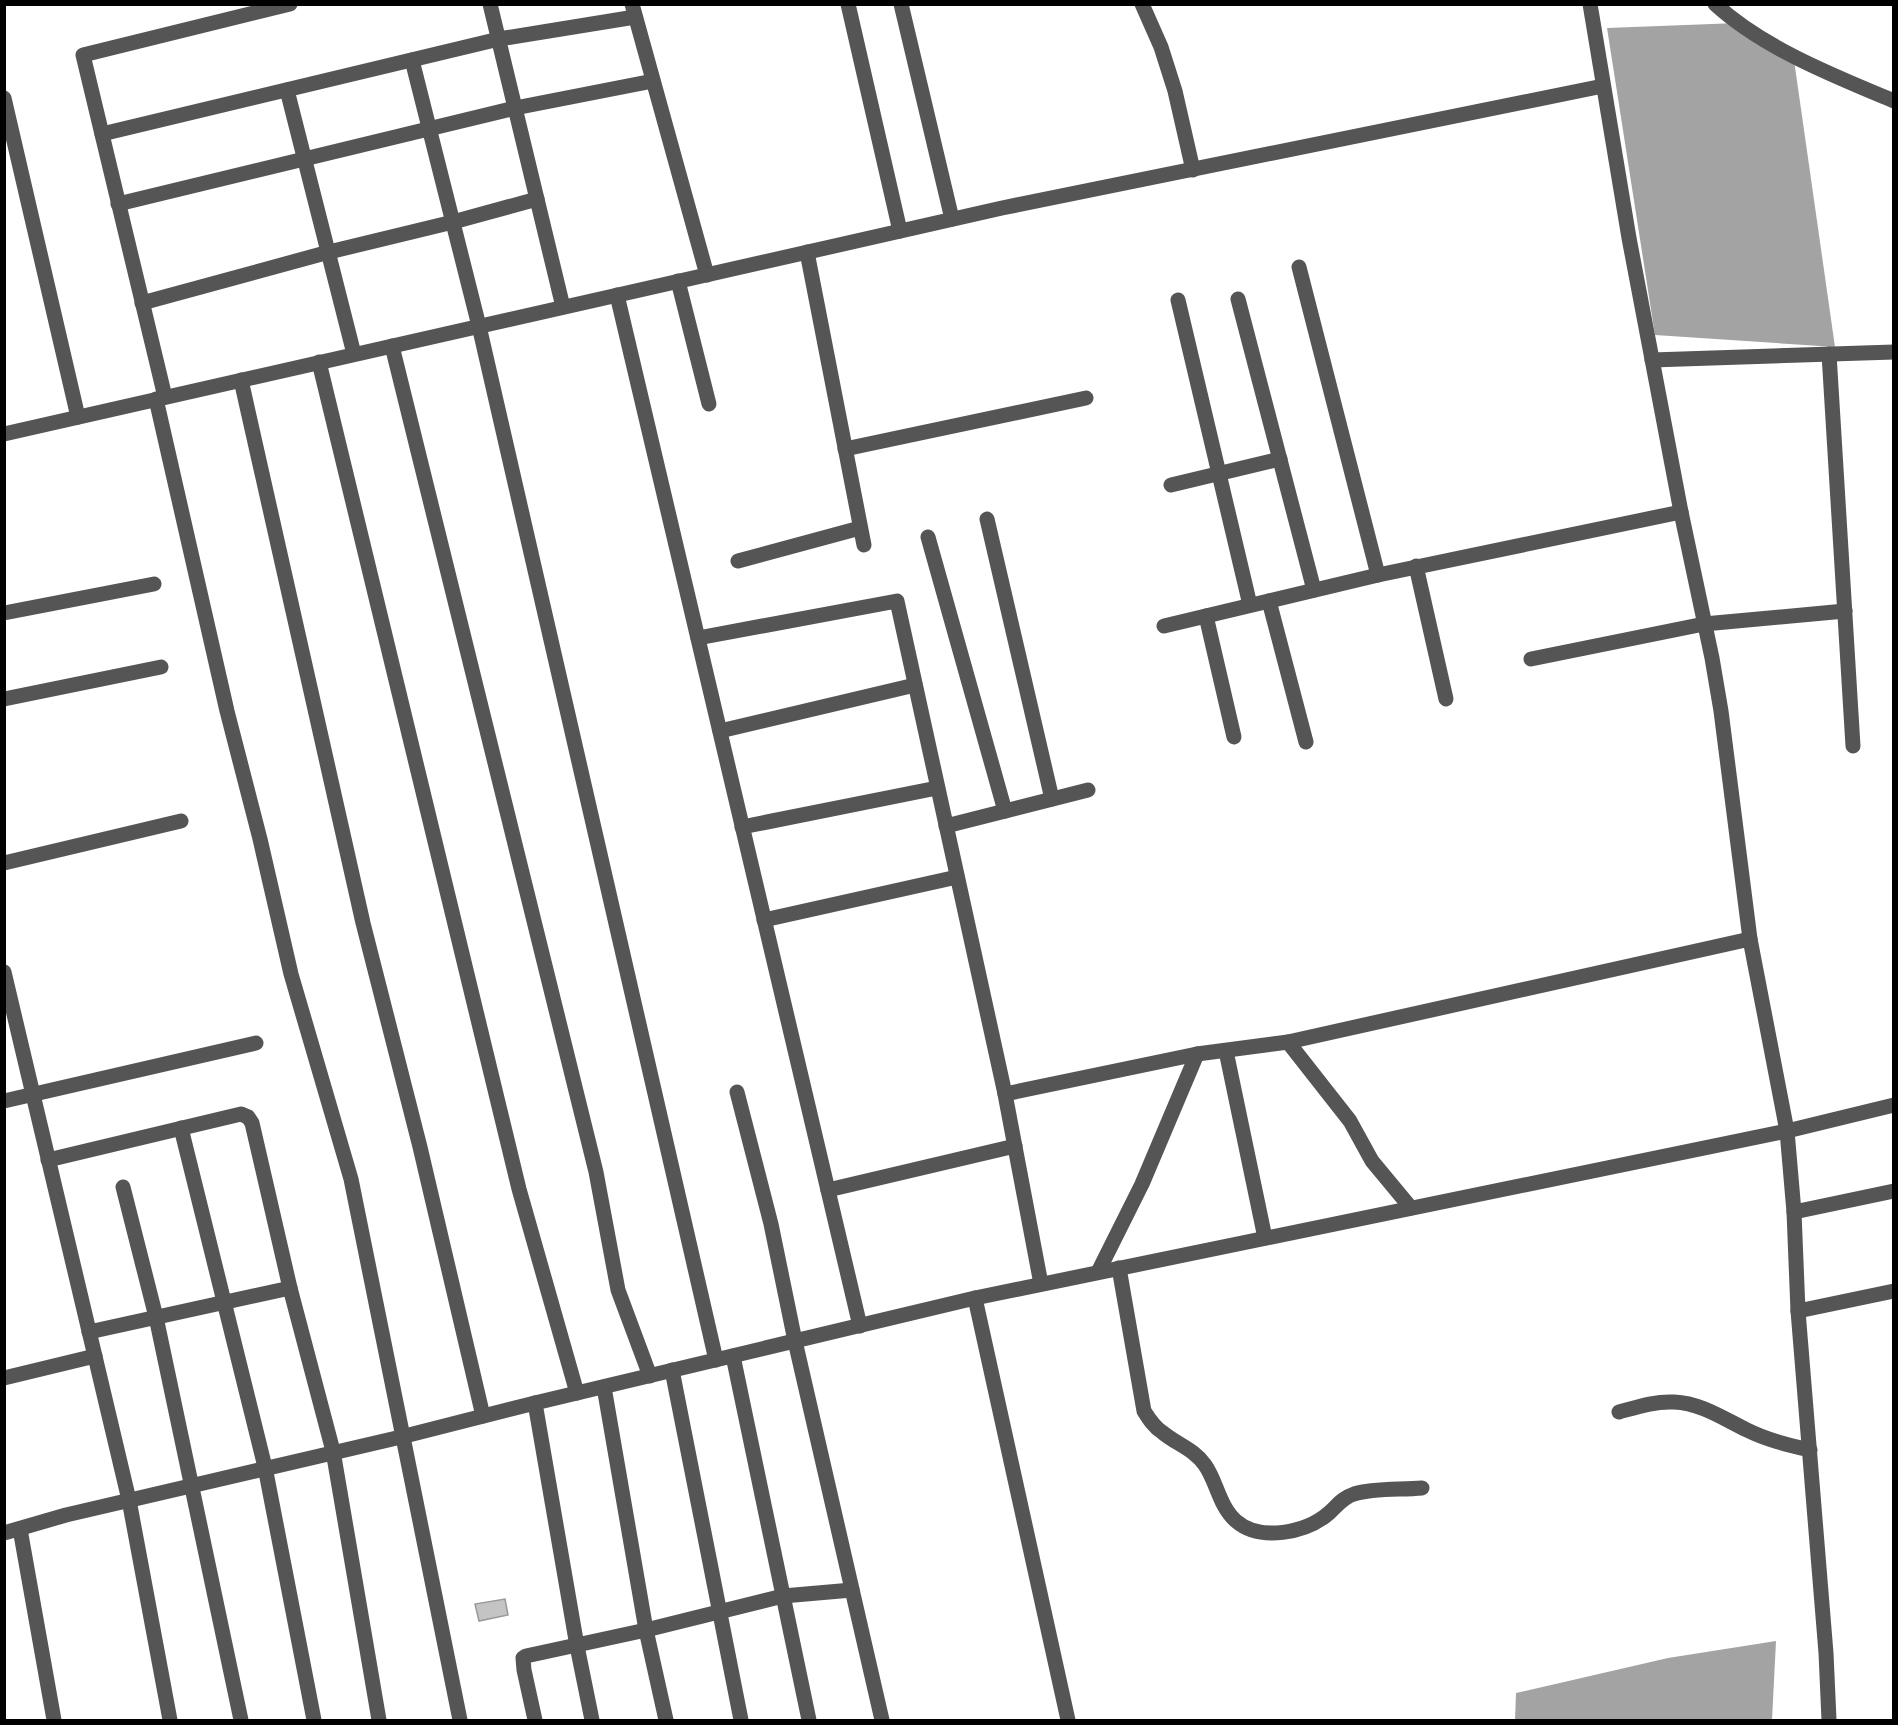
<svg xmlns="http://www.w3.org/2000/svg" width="1898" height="1725" font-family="Commissioner,sans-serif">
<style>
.water{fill:#a3a3a3}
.building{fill:#c4c4c4;stroke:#999;stroke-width:1.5}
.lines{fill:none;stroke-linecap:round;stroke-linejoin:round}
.minor{stroke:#555;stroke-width:15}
</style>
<rect width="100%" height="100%" fill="#fff"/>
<!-- water -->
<g class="water">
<polygon points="1738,23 1793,53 1835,347 1655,335 1607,28"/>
<polygon points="1776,1641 1772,1720 1515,1720 1516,1693 1668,1658"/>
</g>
<!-- building -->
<polygon class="building" points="505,1599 508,1615 479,1621 475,1604"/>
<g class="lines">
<!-- minor -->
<g class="minor">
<polyline points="490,4 563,307"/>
<polyline points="632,4 707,275"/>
<polyline points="848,4 900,231"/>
<polyline points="901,4 952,219"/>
<polyline points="1142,4 1161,47 1175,91 1193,170"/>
<polyline points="1590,4 1629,238 1681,512 1712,658 1721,711 1750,939 1787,1131 1794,1212 1798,1311 1826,1653 1829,1720"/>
<path d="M 1715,4 C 1763,48 1834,76 1894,101"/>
<polyline points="412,60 479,326 716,1360"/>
<polyline points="287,90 354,354"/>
<polyline points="4,98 78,417"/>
<polyline points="102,134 499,39 635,17"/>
<polyline points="118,204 515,108 653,81"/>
<polyline points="807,252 864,545"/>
<polyline points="1299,267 1378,575"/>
<polyline points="678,281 709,404"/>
<polyline points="617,295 860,1326"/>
<polyline points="1238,299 1314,590"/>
<polyline points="1178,300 1250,605"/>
<polyline points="142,303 329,252 453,222 537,199"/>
<polyline points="392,346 596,1172 618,1290 650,1376"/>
<polyline points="1829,354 1853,746"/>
<polyline points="1652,360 1894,352"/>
<polyline points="319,362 519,1189 577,1393"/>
<polyline points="241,380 363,923 420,1147 483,1416"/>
<polyline points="165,397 83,55 290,4"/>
<polyline points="156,399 227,711 260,839 291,974 351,1179 460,1720"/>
<polyline points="4,434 1002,208 1603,86"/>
<polyline points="845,449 1086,398"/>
<polyline points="1171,485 1280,459"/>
<polyline points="987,519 1052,799"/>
<polyline points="928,537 1005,811"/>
<polyline points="738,561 860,528"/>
<polyline points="1416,566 1446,699"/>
<polyline points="1269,601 1306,742"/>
<polyline points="4,613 154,584"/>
<polyline points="1206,616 1234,737"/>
<polyline points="1164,626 1378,575 1681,512"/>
<polyline points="698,638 897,601 1005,1094 1041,1284"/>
<polyline points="1531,659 1704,624 1845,611"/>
<polyline points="4,699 161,667"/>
<polyline points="720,731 915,685"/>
<polyline points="946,826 1088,790"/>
<polyline points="742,827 937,788"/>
<polyline points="4,863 181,821"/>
<polyline points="764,920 957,877"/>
<polyline points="4,972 129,1500 170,1720"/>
<polyline points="1288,1042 1350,1121 1372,1161 1411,1208"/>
<polyline points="1226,1051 1265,1238"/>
<polyline points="737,1092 771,1224 795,1341 882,1720"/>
<polyline points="1005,1094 1197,1054 1288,1042 1750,939"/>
<polyline points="4,1101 256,1043"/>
<polyline points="181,1128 265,1467 314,1720"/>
<polyline points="48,1160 241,1114 248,1117 252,1123 290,1288 333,1451 379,1720"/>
<polyline points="123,1187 156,1317 241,1720"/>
<polyline points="828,1190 1015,1146"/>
<polyline points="1794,1212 1894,1191"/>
<path d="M 1119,1268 L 1144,1411 C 1149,1419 1154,1427 1162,1432 C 1176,1444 1194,1449 1205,1465 C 1217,1482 1219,1506 1236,1521 C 1260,1542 1306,1533 1329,1513 C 1337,1506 1342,1498 1354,1494 C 1374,1488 1400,1490 1422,1488"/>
<polyline points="1098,1272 1142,1184 1197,1054"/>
<polyline points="975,1298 1068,1720"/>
<polyline points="1798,1311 1894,1291"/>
<polyline points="89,1332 290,1288"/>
<polyline points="733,1356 809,1720"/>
<polyline points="672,1370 741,1720"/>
<polyline points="4,1378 95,1356"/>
<polyline points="604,1387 646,1630 666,1720"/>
<polyline points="535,1403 577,1646 592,1720"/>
<path d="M 1619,1412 C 1637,1407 1655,1401 1674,1402 C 1701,1403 1724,1419 1747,1430 C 1767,1440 1788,1445 1810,1450"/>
<polyline points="20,1529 54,1720"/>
<polyline points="4,1533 66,1515 401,1437 535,1403 975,1298 1787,1131 1894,1105"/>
<polyline points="535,1720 524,1670 523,1658 526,1656 646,1630 783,1596 852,1590"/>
</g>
</g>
<!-- border -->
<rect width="1898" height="1725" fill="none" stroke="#000000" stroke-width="12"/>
</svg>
